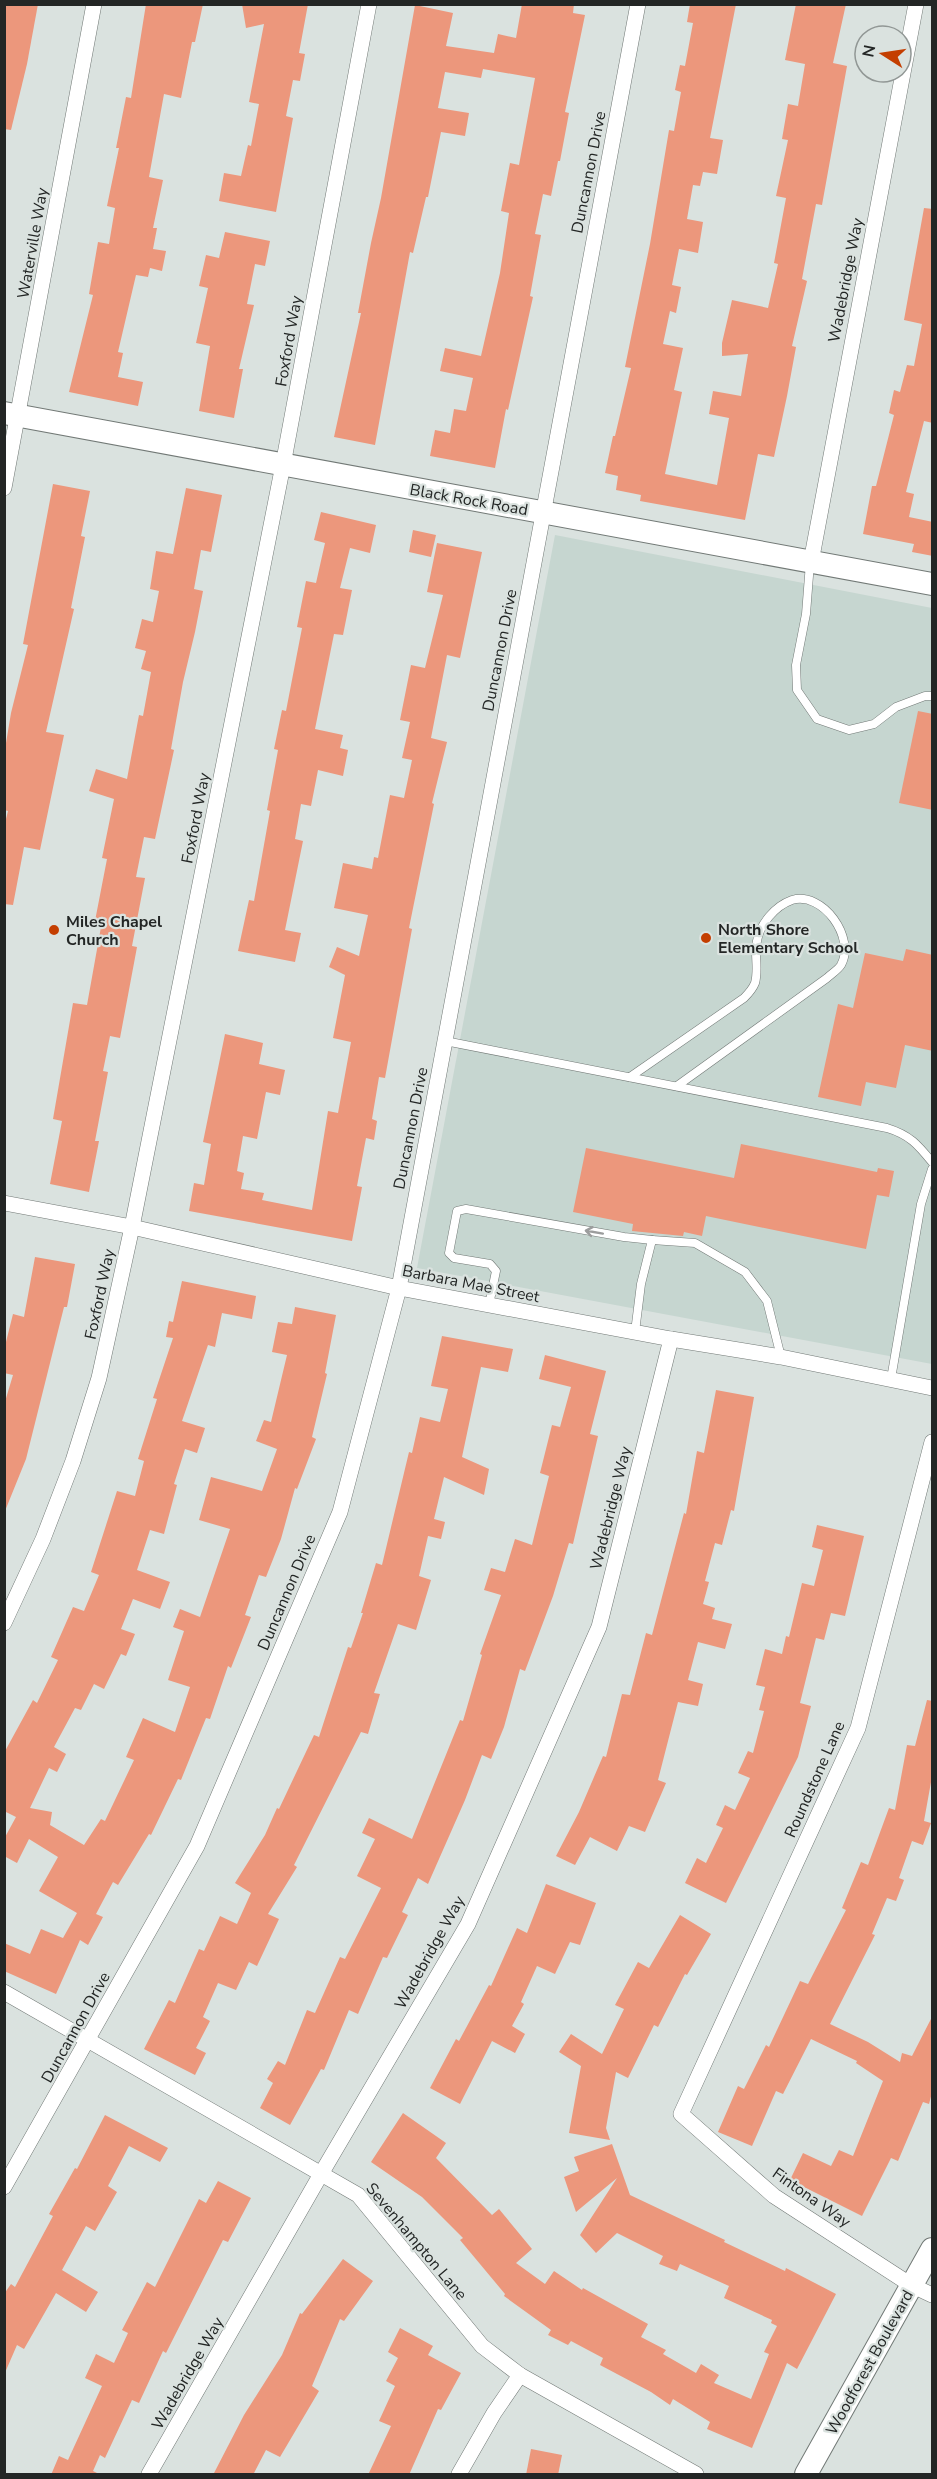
<svg xmlns="http://www.w3.org/2000/svg" width="937" height="2479" font-family="'Nunito Sans',sans-serif">
<style>
.built{fill:#c6d6d0}
.building{fill:#ec977c}
.lines{fill:none;stroke-linecap:round;stroke-linejoin:round}
.lane-casing{stroke:#727976;stroke-width:9}
.street-casing{stroke:#727976;stroke-width:16}
.secondary-casing{stroke:#727976;stroke-width:24}
.lane{stroke:#fff;stroke-width:8}
.street{stroke:#fff;stroke-width:15}
.secondary{stroke:#fff;stroke-width:22}
.oneway{stroke:#9c9d9d}
.poi-dot{fill:#c43e00;stroke:#dae2df;stroke-width:2}
.labels{text-anchor:middle;stroke-width:4.5;stroke-linejoin:round;paint-order:stroke}
.street-label{font-size:16px;fill:#232625;stroke:#dae2df}
.poi-label{font-size:16px;font-weight:bold;fill:#232625;stroke:#dae2df;text-anchor:start}
</style>
<rect width="100%" height="100%" fill="#dae2df"/>
<!-- built -->
<polygon class="built" points="555,535 932,608 932,1364 417,1268"/>
<!-- building -->
<g class="building">
<polygon points="4,4 38,4 27,64 11,130 4,129"/>
<polygon points="146,4 203,4 195,42 192,42 181,98 164,94 151,166 149,177 163,180 153,228 157,228 153,249 166,251 162,271 150,268 148,277 136,275 118,352 123,353 118,377 143,382 138,406 69,392 93,295 89,294 98,242 109,244 115,208 107,206 119,148 116,148 126,97 131,98"/>
<polygon points="242,4 308,4 299,53 305,54 300,81 293,80 286,116 293,118 276,212 219,201 224,173 241,176 248,145 251,146 259,104 249,102 264,24 246,28"/>
<polygon points="522,4 574,4 573,13 585,15 565,112 569,113 560,161 558,161 551,196 543,194 535,234 541,235 530,296 533,297 508,410 506,409 495,468 430,456 435,430 450,433 454,409 466,411 473,378 440,371 445,348 481,356 500,273 509,213 501,211 510,163 519,165 535,78 483,69 481,78 445,72 438,108 469,113 465,136 441,132 428,197 426,197 413,253 410,252 375,445 334,437 361,313 358,313 371,243 381,198 415,5 453,13 446,46 494,53 498,34 516,38"/>
<polygon points="690,4 736,4 710,138 723,140 717,174 703,172 700,186 693,185 687,219 703,222 698,253 679,249 672,285 681,287 676,313 670,311 663,344 683,348 674,390 682,392 665,474 717,485 729,418 709,414 713,391 741,396 748,354 722,356 722,343 732,300 768,308 778,264 774,263 786,198 776,196 788,140 782,139 788,104 798,106 805,64 785,60 796,4 846,4 833,63 847,66 822,205 816,204 802,279 807,281 792,346 796,347 787,396 774,457 758,454 745,520 640,501 641,495 616,490 618,476 605,473 613,436 615,436 631,368 625,367 650,244 669,130 674,131 681,92 675,90 680,65 685,66 693,23 687,22"/>
<polygon points="924,208 933,209 933,423 924,421 906,492 914,494 909,517 933,522 933,556 912,552 914,544 863,534 872,486 876,486 894,415 889,413 894,390 900,392 907,365 914,366 922,324 904,320"/>
<polygon points="225,232 270,241 265,266 255,264 247,304 254,305 239,369 243,369 234,418 199,411 210,346 196,343 208,288 199,286 206,255 219,258"/>
<polygon points="53,484 90,491 81,536 85,537 71,608 74,609 46,732 64,735 40,850 24,847 13,905 4,904 4,827 8,811 4,810 4,755 11,713 28,645 23,644"/>
<polygon points="186,488 222,495 211,552 201,550 194,589 203,591 195,632 183,682 171,749 174,750 155,839 144,837 136,877 145,878 132,946 137,947 120,1038 110,1036 103,1071 108,1072 95,1141 99,1141 89,1192 50,1184 62,1121 53,1119 73,1003 87,1005 101,927 94,926 107,859 102,858 114,799 89,791 96,769 127,779 139,715 143,716 151,672 141,669 146,651 135,648 142,619 153,622 159,591 150,589 156,551 173,554"/>
<polygon points="321,512 376,525 370,553 350,548 340,588 352,590 343,635 334,634 315,729 343,735 340,748 348,750 343,776 318,770 311,806 301,804 295,839 303,841 285,930 301,933 295,962 238,951 249,900 254,901 270,811 267,810 278,750 274,749 282,710 286,711 302,628 297,627 306,581 316,583 325,543 314,540"/>
<polygon points="413,530 436,535 431,557 409,552"/>
<polygon points="437,543 482,552 460,658 447,655 431,738 447,742 432,803 434,804 409,928 412,929 385,1078 379,1077 372,1119 377,1121 374,1140 366,1138 357,1186 362,1187 352,1241 189,1211 194,1183 204,1185 211,1144 203,1142 225,1034 263,1043 259,1064 285,1070 280,1095 266,1092 257,1139 243,1136 237,1171 244,1173 241,1189 264,1193 262,1200 312,1210 328,1111 338,1113 351,1042 333,1038 345,975 329,967 337,947 359,956 368,915 334,908 343,863 372,869 374,857 378,858 390,795 404,798 412,760 402,758 410,722 400,720 411,665 425,668 443,595 427,592"/>
<polygon points="918,711 933,714 933,810 899,803"/>
<polygon points="906,949 933,955 933,1051 905,1045 896,1088 866,1082 861,1106 818,1097 838,1004 853,1008 865,953 903,961"/>
<polygon points="741,1144 877,1172 878,1168 894,1171 889,1197 877,1195 866,1249 706,1216 702,1236 684,1232 683,1236 632,1231 633,1224 573,1212 586,1148 734,1178"/>
<polygon points="35,1257 75,1264 67,1307 64,1307 26,1459 5,1511 4,1405 13,1375 4,1373 4,1350 13,1314 24,1317"/>
<polygon points="182,1281 256,1296 252,1319 222,1313 215,1347 208,1345 182,1421 205,1428 197,1453 185,1449 174,1484 177,1485 164,1534 150,1530 137,1570 170,1582 160,1609 133,1599 121,1629 135,1634 126,1656 121,1654 104,1689 94,1684 81,1710 75,1708 54,1747 66,1754 57,1772 49,1768 30,1808 52,1812 50,1825 84,1845 101,1819 105,1821 134,1760 126,1757 143,1718 175,1732 190,1687 168,1680 184,1631 173,1627 180,1609 200,1617 230,1529 199,1520 211,1477 262,1491 277,1449 256,1441 264,1420 271,1422 287,1355 272,1352 278,1322 292,1324 295,1307 336,1315 325,1373 327,1374 312,1437 316,1439 297,1489 295,1488 281,1539 266,1577 259,1575 245,1615 251,1617 231,1668 228,1666 210,1719 206,1718 181,1780 178,1779 151,1835 149,1834 118,1885 113,1882 96,1914 103,1917 88,1945 80,1940 56,1994 4,1971 4,1943 30,1954 41,1929 63,1938 77,1913 39,1891 58,1857 29,1839 17,1863 4,1856 4,1839 16,1817 4,1811 4,1753 33,1700 37,1703 58,1660 51,1657 73,1607 84,1611 99,1575 91,1572 117,1491 135,1496 144,1461 138,1459 157,1399 153,1398 173,1338 166,1337 169,1321 173,1322"/>
<polygon points="442,1336 513,1349 508,1372 481,1367 462,1457 489,1469 484,1495 444,1477 434,1519 445,1522 441,1539 428,1536 419,1576 431,1580 416,1630 398,1624 374,1693 380,1694 368,1734 361,1732 294,1865 297,1867 268,1914 279,1919 257,1966 249,1962 236,1990 218,1983 203,2017 210,2021 196,2048 206,2053 195,2075 144,2049 169,2000 175,2003 199,1949 204,1951 220,1916 237,1924 251,1893 235,1883 265,1835 277,1808 279,1809 314,1735 319,1737 348,1647 351,1648 363,1613 361,1613 376,1563 382,1565 409,1452 412,1453 420,1417 440,1422 448,1389 431,1386"/>
<polygon points="545,1355 606,1371 590,1434 598,1436 573,1544 569,1543 553,1596 525,1671 520,1669 504,1727 491,1759 482,1755 465,1800 428,1884 418,1878 402,1912 408,1915 387,1958 383,1957 358,2014 349,2010 324,2070 321,2069 290,2125 260,2108 273,2083 267,2079 278,2061 285,2065 307,2010 315,2013 340,1957 345,1959 381,1888 357,1876 375,1839 362,1833 369,1818 412,1839 460,1720 463,1721 482,1655 480,1654 501,1595 484,1590 491,1568 505,1572 515,1539 532,1545 549,1476 540,1473 552,1425 560,1427 571,1387 539,1379"/>
<polygon points="716,1390 754,1397 734,1511 731,1510 722,1545 715,1543 705,1581 709,1582 703,1604 715,1608 712,1619 732,1624 725,1649 698,1642 688,1680 703,1684 698,1706 678,1702 658,1780 666,1783 645,1832 629,1826 617,1851 590,1837 575,1865 556,1856 579,1812 603,1756 606,1757 622,1694 630,1695 646,1633 652,1635 684,1513 686,1514 697,1451 704,1453"/>
<polygon points="817,1525 864,1536 845,1616 831,1613 824,1640 816,1638 800,1703 811,1706 798,1757 726,1903 685,1883 697,1858 706,1863 723,1828 716,1825 725,1805 735,1810 750,1778 738,1773 748,1751 753,1753 764,1711 759,1710 765,1687 756,1685 765,1649 782,1654 786,1636 789,1637 802,1583 814,1586 823,1550 812,1547"/>
<polygon points="927,1700 933,1701 933,1771 924,1821 931,1823 923,1845 912,1841 899,1878 904,1880 896,1901 887,1898 872,1934 875,1935 830,2024 868,2042 900,2062 902,2053 912,2056 933,2015 933,2089 929,2104 923,2102 898,2161 891,2158 862,2216 790,2180 803,2153 831,2166 839,2150 853,2156 883,2081 856,2063 857,2061 811,2039 783,2094 776,2091 752,2146 718,2132 738,2086 744,2089 766,2045 769,2047 800,1981 808,1984 846,1910 842,1908 861,1862 868,1865 889,1808 895,1810 907,1745 915,1746"/>
<polygon points="546,1884 596,1903 580,1945 570,1942 555,1974 537,1966 521,2002 524,2004 512,2026 525,2034 515,2053 492,2041 460,2104 430,2088 456,2039 459,2041 489,1985 491,1986 517,1928 527,1933"/>
<polygon points="680,1915 711,1934 687,1975 685,1974 658,2027 654,2025 628,2078 616,2072 606,2128 610,2140 569,2133 581,2066 559,2052 571,2034 602,2054 624,2009 615,2005 638,1962 649,1968"/>
<polygon points="403,2113 446,2143 436,2158 492,2215 499,2209 532,2249 516,2263 545,2284 554,2271 582,2290 583,2288 648,2324 641,2337 666,2350 663,2354 696,2373 701,2364 719,2375 714,2383 751,2399 769,2354 764,2352 777,2326 771,2323 772,2320 724,2298 729,2286 680,2264 677,2271 659,2264 663,2256 617,2233 596,2253 580,2235 617,2178 576,2212 564,2177 579,2171 574,2157 612,2144 630,2195 725,2240 724,2242 785,2271 786,2268 836,2294 797,2369 787,2363 752,2448 707,2429 710,2422 673,2399 670,2405 651,2392 600,2365 603,2358 571,2341 568,2345 548,2335 551,2330 504,2296 505,2294 460,2240 463,2238 422,2197 371,2162"/>
<polygon points="105,2115 168,2148 160,2162 129,2146 108,2186 117,2192 95,2231 86,2226 62,2270 98,2292 86,2312 56,2293 24,2349 17,2345 4,2375 4,2294 11,2284 15,2287 53,2216 49,2214 75,2168 77,2169"/>
<polygon points="218,2181 251,2198 228,2242 223,2240 166,2353 163,2351 139,2403 132,2400 105,2458 100,2455 93,2471 101,2475 51,2475 59,2456 68,2460 102,2386 85,2378 96,2354 114,2363 128,2333 122,2330 147,2282 155,2287 199,2199 206,2203"/>
<polygon points="343,2259 373,2281 344,2321 340,2319 312,2386 319,2391 280,2457 266,2450 253,2475 213,2475 244,2415 282,2355 300,2313 302,2314"/>
<polygon points="400,2328 433,2346 428,2355 461,2373 441,2410 438,2409 409,2475 368,2475 391,2426 379,2421 395,2386 386,2381 398,2358 388,2352"/>
<polygon points="531,2449 562,2455 558,2475 526,2475"/>
</g>
<g class="lines">
<defs>
<g id="lane">
<polyline points="810,563 806,614 796,665 797,690 817,719 849,730 874,724 896,707 925,696 932,696"/>
<path d="M 445,1041 L 887,1128 C 910,1135 918,1145 932,1162"/>
<path d="M 630,1077 L 744,998 C 748,994 753,988 755,983 C 759,969 754,954 757,941 C 760,924 775,906 792,900 C 823,891 856,938 841,965 C 838,970 831,974 827,978 L 677,1086"/>
<polyline points="489,1305 496,1271 490,1264 454,1258 449,1253 457,1211 466,1209 624,1237 652,1240"/>
<polyline points="635,1332 641,1284 652,1240 695,1243 745,1272 767,1301 781,1357"/>
<polyline points="891,1379 921,1204 932,1169"/>
</g>
<g id="street">
<polyline points="4,488 94,4"/>
<polyline points="811,562 916,4"/>
<polyline points="4,1203 132,1227 399,1288 671,1339 781,1357 932,1388"/>
<polyline points="932,1442 858,1728 681,2114 774,2196 911,2285 932,2295"/>
<polyline points="4,1623 43,1539 73,1461 99,1378 132,1227 283,465 369,4"/>
<polyline points="4,1992 358,2195 482,2346 520,2375 696,2474"/>
<polyline points="4,2187 197,1846 340,1512 399,1288 638,4"/>
<polyline points="149,2474 321,2174 468,1924 599,1627 671,1339"/>
<polyline points="459,2474 494,2413 520,2375"/>
</g>
<g id="secondary">
<polyline points="4,413 932,584"/>
<polyline points="806,2474 932,2249"/>
</g>
</defs>
<!-- lane casing -->
<use href="#lane" class="lane-casing"/>
<!-- street casing -->
<use href="#street" class="street-casing"/>
<!-- secondary casing -->
<use href="#secondary" class="secondary-casing"/>
<!-- lane -->
<use href="#lane" class="lane"/>
<!-- street -->
<use href="#street" class="street"/>
<!-- secondary -->
<use href="#secondary" class="secondary"/>
</g>
<!-- one-way arrows -->
<defs><path id="oneway-shaft" d="M-6 0H5M1.5-3L5.5 0L1.5 3" fill="none" stroke-width="1.6" stroke-linecap="round" stroke-linejoin="round" transform="scale(1.5)"/></defs>
<use class="oneway" href="#oneway-shaft" transform="translate(594 1232) rotate(-170)"/>
<!-- markers -->
<g class="poi-dot">
<circle cx="54" cy="930" r="6"/>
<circle cx="706" cy="938" r="6"/>
</g>
<g class="labels">
<!-- street labels -->
<g class="street-label">
<text transform="translate(588 172) rotate(-79)" y="6">Duncannon Drive</text>
<text transform="translate(32 243) rotate(-80)" y="6">Waterville Way</text>
<text transform="translate(845 280) rotate(-79)" y="6">Wadebridge Way</text>
<text transform="translate(288 341) rotate(-80)" y="6">Foxford Way</text>
<text transform="translate(469 499) rotate(10)" y="6">Black Rock Road</text>
<text transform="translate(499 650) rotate(-79)" y="6">Duncannon Drive</text>
<text transform="translate(195 818) rotate(-79)" y="6">Foxford Way</text>
<text transform="translate(410 1128) rotate(-79)" y="6">Duncannon Drive</text>
<text transform="translate(471 1283) rotate(11)" y="6">Barbara Mae Street</text>
<text transform="translate(99 1294) rotate(-78)" y="6">Foxford Way</text>
<text transform="translate(610 1508) rotate(-76)" y="6">Wadebridge Way</text>
<text transform="translate(286 1592) rotate(-67)" y="6">Duncannon Drive</text>
<text transform="translate(814 1779) rotate(-66)" y="6">Roundstone Lane</text>
<text transform="translate(429 1952) rotate(-61)" y="6">Wadebridge Way</text>
<text transform="translate(75 2027) rotate(-61)" y="6">Duncannon Drive</text>
<text transform="translate(812 2197) rotate(35)" y="6">Fintona Way</text>
<text transform="translate(417 2241) rotate(50)" y="6">Sevenhampton Lane</text>
<text transform="translate(869 2362) rotate(-61)" y="6">Woodforest Boulevard</text>
<text transform="translate(187 2373) rotate(-60)" y="6">Wadebridge Way</text>
</g>
<!-- poi labels -->
<g class="poi-label">
<text x="66" y="927">Miles Chapel<tspan x="66" dy="18">Church</tspan></text>
<text x="718" y="935">North Shore<tspan x="718" dy="18">Elementary School</tspan></text>
</g>
</g>
<!-- border -->
<rect width="937" height="2479" fill="none" stroke="#232625" stroke-width="12"/>
<!-- north arrow -->
<g transform="translate(883 54) rotate(282)"><circle r="28" fill="#dae2df" stroke="#919795" stroke-width="1.5"/>
<path d="M0-4.5L10 22L0 15L-10 22Z" fill="#c43e00"/>
<text y="-9" font-size="16" font-weight="bold" text-anchor="middle" fill="#232625">N</text>
</g>
</svg>
